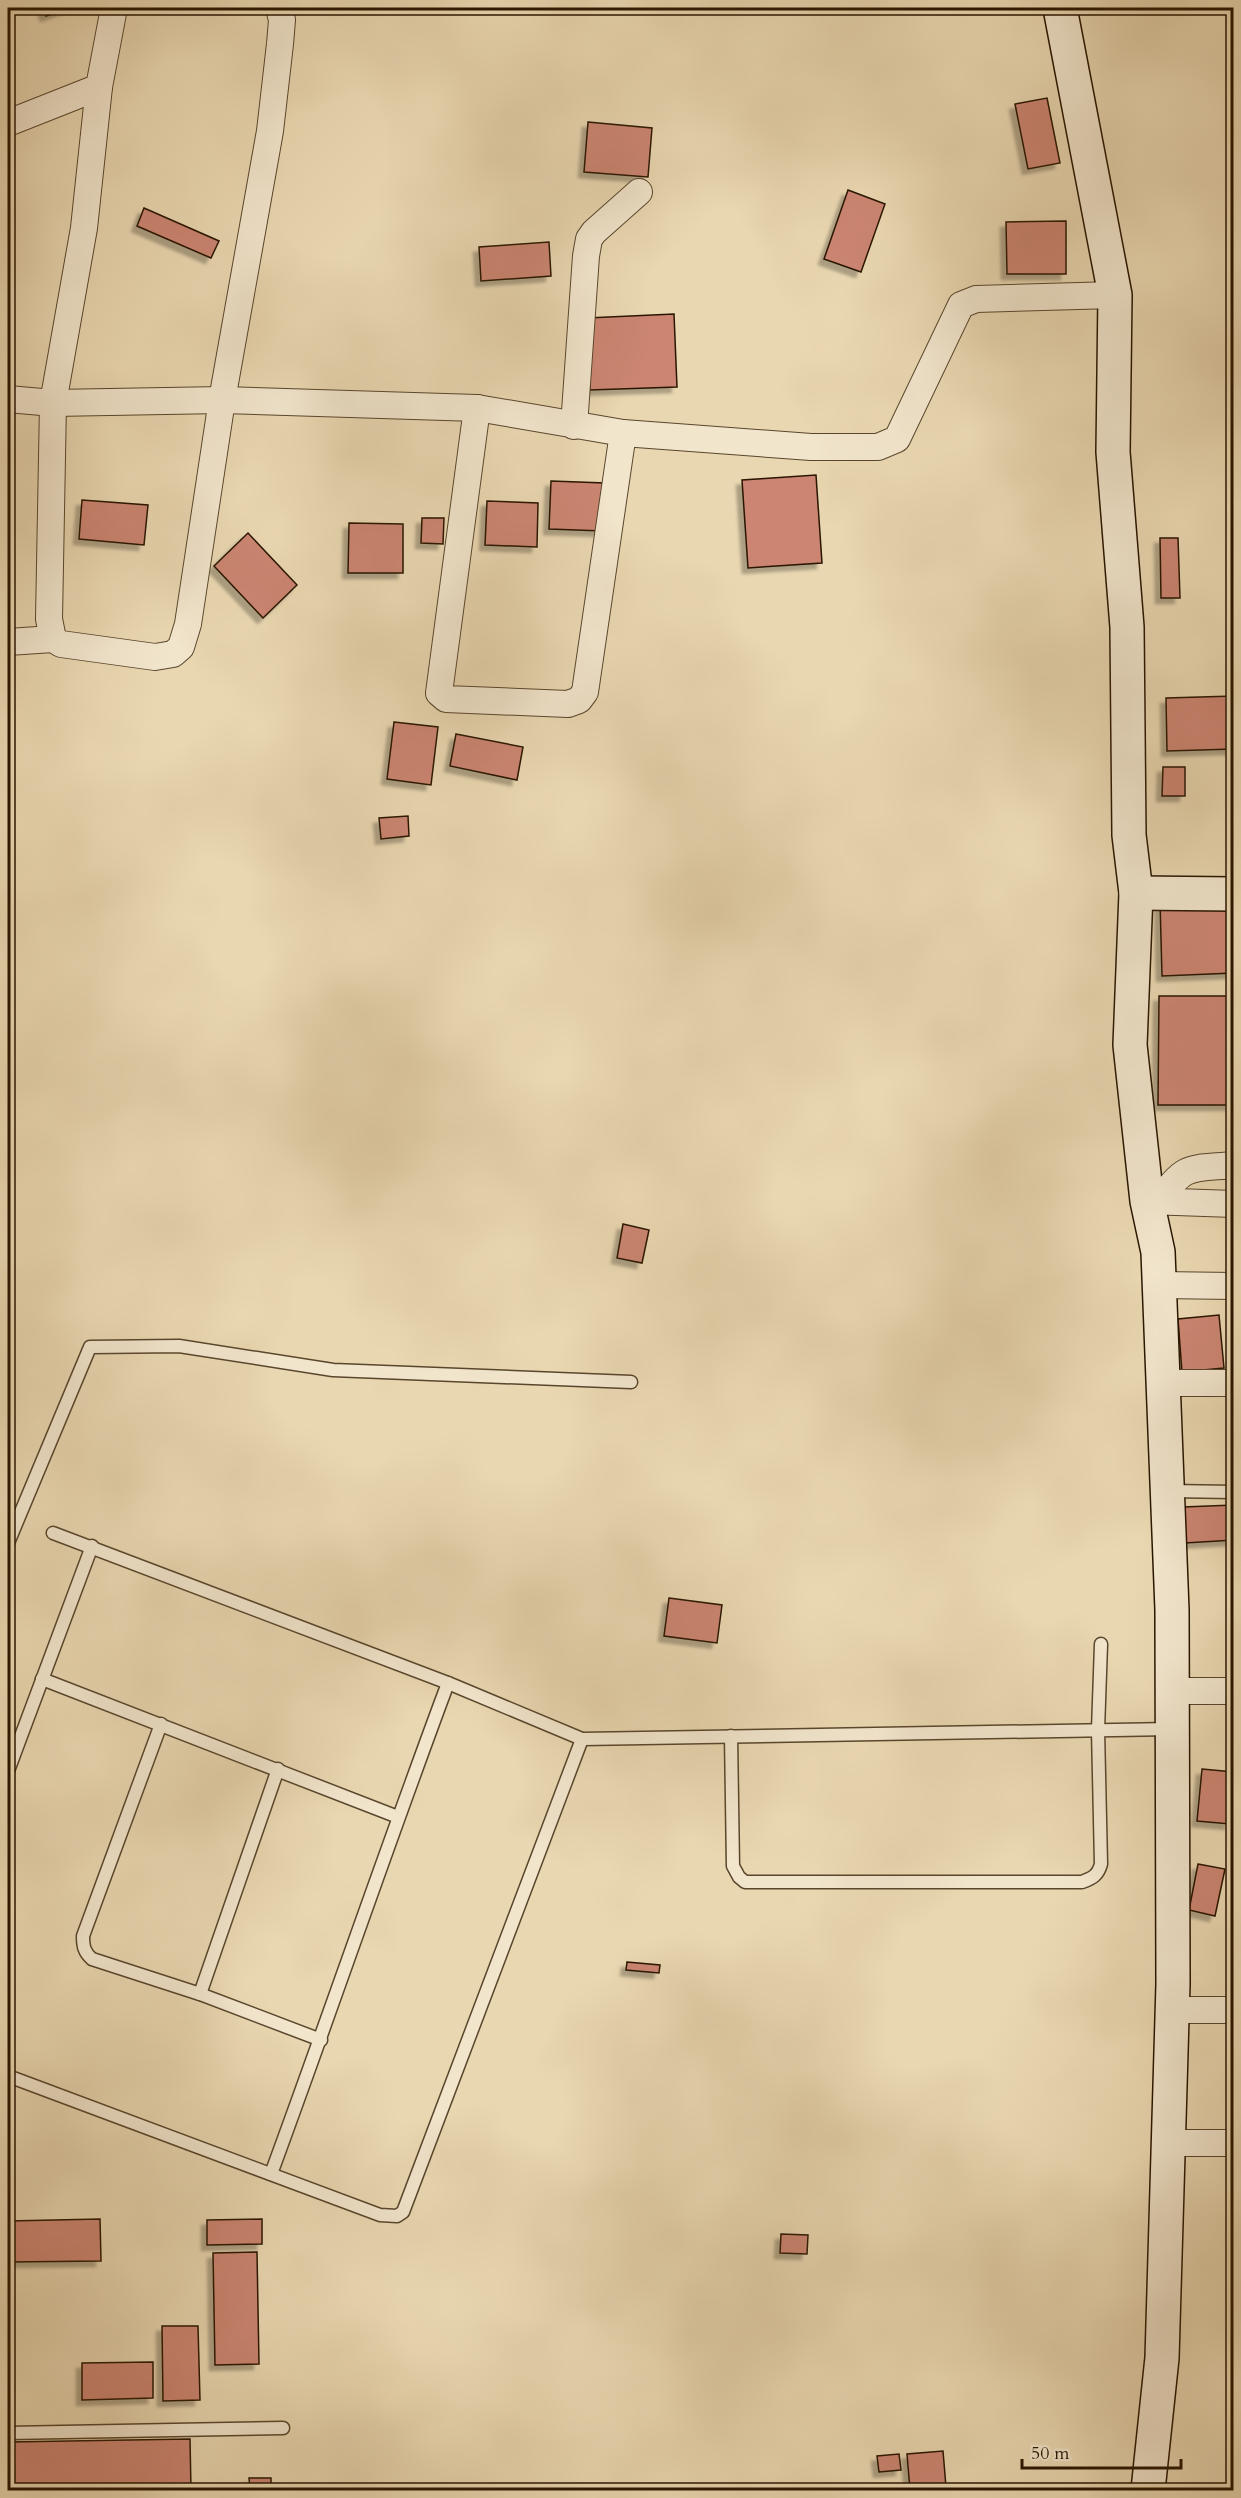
<svg xmlns="http://www.w3.org/2000/svg" width="1241" height="2498" font-family="Cardo,serif">
<style>
.building{fill:#cb8572;stroke:#291600;stroke-width:1.5;filter:url(#shadow)}
.lines{fill:none;stroke-linecap:round;stroke-linejoin:round}
.lane-casing{stroke:#59462c;stroke-width:15}
.street-casing{stroke:#59462c;stroke-width:28}
.secondary-casing{stroke:#291600;stroke-width:36}
.lane{stroke:#f1e5cc;stroke-width:12}
.street{stroke:#f1e5cc;stroke-width:26}
.secondary{stroke:#f1e5cc;stroke-width:33}
</style>
<defs>
<filter id="shadow"><feDropShadow dx="-5.5" dy="5.5" stdDeviation="1.5" flood-color="#0004"/></filter>
</defs>
<rect width="100%" height="100%" fill="#e9d7b1"/>
<filter id="stains"><feTurbulence type="fractalNoise" baseFrequency=".00333" numOctaves="4"/><feColorMatrix values="0 0 0 0 .2 0 0 0 0 .09 0 0 0 0 .02 0 0 0 .5 -.17"/></filter>
<radialGradient id="worn" r=".72"><stop offset=".6" stop-color="#630" stop-opacity="0"/><stop offset="1" stop-color="#630" stop-opacity=".3"/></radialGradient>
<!-- building -->
<g class="building">
<polygon points="43,8 69,8 46,16"/>
<polygon points="1047,98 1060,163 1028,169 1015,104"/>
<polygon points="588,122 652,128 648,177 584,172"/>
<polygon points="848,190 885,204 861,272 824,259"/>
<polygon points="144,208 219,241 211,258 137,226"/>
<polygon points="1066,221 1066,274 1007,274 1006,222"/>
<polygon points="549,242 551,276 481,281 479,247"/>
<polygon points="674,314 677,387 590,390 587,318"/>
<polygon points="816,475 822,563 748,568 742,480"/>
<polygon points="551,481 605,483 603,531 549,529"/>
<polygon points="82,500 148,505 144,545 79,539"/>
<polygon points="487,501 538,503 537,547 485,545"/>
<polygon points="422,518 444,518 443,544 421,543"/>
<polygon points="349,523 403,524 403,573 348,573"/>
<polygon points="248,533 297,585 263,618 214,566"/>
<polygon points="1160,538 1178,538 1180,598 1161,598"/>
<polygon points="1234,696 1234,749 1167,751 1166,698"/>
<polygon points="394,722 438,727 431,785 387,779"/>
<polygon points="456,734 523,747 517,780 450,766"/>
<polygon points="1163,767 1185,767 1185,796 1162,796"/>
<polygon points="408,816 409,836 381,839 379,818"/>
<polygon points="1234,899 1234,973 1162,976 1160,901"/>
<polygon points="1159,996 1234,996 1234,1105 1158,1105"/>
<polygon points="623,1224 649,1230 642,1263 617,1258"/>
<polygon points="1219,1315 1224,1368 1182,1372 1178,1319"/>
<polygon points="1234,1505 1234,1540 1185,1543 1183,1507"/>
<polygon points="669,1598 722,1605 717,1643 664,1636"/>
<polygon points="1202,1769 1234,1772 1230,1824 1197,1821"/>
<polygon points="1198,1864 1225,1869 1215,1916 1189,1910"/>
<polygon points="627,1962 660,1965 659,1973 626,1970"/>
<polygon points="100,2219 101,2261 8,2262 8,2221"/>
<polygon points="262,2219 262,2244 207,2245 207,2220"/>
<polygon points="781,2234 808,2235 807,2254 780,2253"/>
<polygon points="257,2252 259,2364 215,2365 213,2253"/>
<polygon points="162,2326 198,2326 200,2400 163,2401"/>
<polygon points="153,2362 153,2398 82,2400 82,2363"/>
<polygon points="190,2439 191,2490 8,2490 8,2442"/>
<polygon points="943,2451 946,2487 910,2490 907,2454"/>
<polygon points="899,2454 901,2470 879,2472 877,2456"/>
<polygon points="249,2478 271,2478 271,2490 250,2490"/>
</g>
<g class="lines">
<defs>
<g id="lane">
<polyline points="1169,1491 1234,1492"/>
<polyline points="53,1533 448,1683 582,1739 1171,1729"/>
<polyline points="8,1543 90,1347 179,1346 333,1370 631,1382"/>
<polyline points="42,1679 398,1817"/>
<path d="M 161,1724 L 83,1936 C 83,1946 84,1952 92,1959 L 200,1994 L 321,2040"/>
<path d="M 731,1736 L 733,1866 L 739,1877 L 745,1882 L 1082,1882 C 1093,1878 1098,1875 1101,1864 L 1098,1730 L 1101,1644"/>
<polyline points="8,1771 92,1546"/>
<polyline points="200,1994 278,1769"/>
<polyline points="8,2076 380,2215 397,2216 403,2212 582,1739"/>
<path d="M 271,2174 C 331,2011 387,1846 448,1683"/>
<polyline points="8,2433 283,2428"/>
</g>
<g id="street">
<polyline points="99,87 84,228 53,403 49,619 53,639 61,644 155,657 173,654 181,647 188,624 222,400 270,131 280,44 282,20 279,8"/>
<polyline points="8,123 99,87 114,8"/>
<polyline points="8,399 53,403 222,400 477,408 623,433 811,447 878,447 897,439 961,305 976,299 1115,295"/>
<polyline points="477,408 439,693 446,699 568,704 579,700 585,692 623,433"/>
<polyline points="574,426 586,256 589,239 594,232 639,192"/>
<polyline points="8,642 53,639"/>
<polyline points="1147,1201 1234,1204"/>
<path d="M 1159,1201 C 1185,1163 1190,1169 1234,1165"/>
<polyline points="1159,1285 1234,1286"/>
<polyline points="1163,1383 1234,1383"/>
<polyline points="1172,1691 1234,1691"/>
<polyline points="1172,2010 1234,2010"/>
<polyline points="1169,2143 1234,2143"/>
</g>
<g id="secondary">
<polyline points="1060,8 1115,295 1113,452 1127,627 1129,835 1136,893 1130,1045 1147,1201 1158,1252 1172,1610 1173,1984 1162,2358 1148,2490"/>
<polyline points="1136,893 1234,894"/>
</g>
</defs>
<!-- lane casing -->
<use href="#lane" class="lane-casing"/>
<!-- street casing -->
<use href="#street" class="street-casing"/>
<!-- secondary casing -->
<use href="#secondary" class="secondary-casing"/>
<!-- lane -->
<use href="#lane" class="lane"/>
<!-- street -->
<use href="#street" class="street"/>
<!-- secondary -->
<use href="#secondary" class="secondary"/>
</g>
<!-- margin -->
<rect width="1241" height="2498" fill="none" stroke="#e9d7b1" stroke-width="30"/>
<rect x="9" y="9" width="1223" height="2480" fill="none" stroke="#291600" stroke-width="3"/>
<rect x="15" y="15" width="1211" height="2468" fill="none" stroke="#291600" stroke-width="1.5"/>
<!-- scale -->
<path d="M1022 2459v9h159v-9" fill="none" stroke="#291600" stroke-width="3"/>
<text x="1031" y="2459" font-size="18" fill="#291600" stroke="#f1e5cc" stroke-width="4.5" paint-order="stroke">50 m</text>
<rect width="100%" height="100%" filter="url(#stains)"/>
<rect width="100%" height="100%" fill="url(#worn)"/>
</svg>
